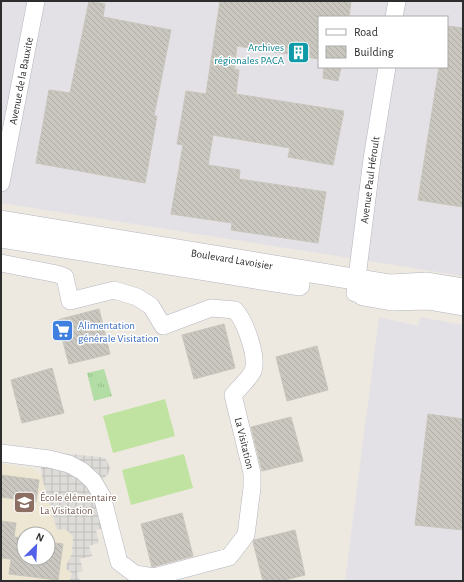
<svg xmlns="http://www.w3.org/2000/svg" width="464" height="582" font-family="'Alegreya Sans',sans-serif">
<style>
.industrial{fill:#e3e1e6;fill-rule:evenodd}
.education{fill:#ece6d3;fill-rule:evenodd}
.park{fill:url(#park-tufts)}
.pitch{fill:#c1e3a1}
.plaza{fill:url(#plaza-grid)}
.building{fill:url(#building-back-hatch);stroke:#c8c5bb}
.lines{fill:none;stroke-linecap:round;stroke-linejoin:round}
.minor-casing{stroke:#b5b6bf;stroke-width:18}
.tertiary-casing{stroke:#b5b6bf;stroke-width:22}
.minor{stroke:#fff;stroke-width:17}
.tertiary{stroke:#fff;stroke-width:21}
.labels{text-anchor:middle;stroke-width:3;stroke-linejoin:round;paint-order:stroke}
.culture-label{font-size:11px;fill:#0d838f;stroke:#fff;text-anchor:end}
.street-label{font-size:11px;fill:#2d2d2d;stroke:#fff}
.shop-label{font-size:11px;fill:#366cbe;stroke:#fff;text-anchor:start}
.education-label{font-size:11px;fill:#785e54;stroke:#fff;text-anchor:start}
</style>
<defs>
<pattern id="park-tufts" width="24" height="20" patternUnits="userSpaceOnUse"><rect width="24" height="20" fill="#b2dda4"/><path d="M3 7l-1-3M5 7V3M7 7l1-3M15 17l-1-3M17 17v-4M19 17l1-3" fill="none" stroke="#99be8e"/></pattern>
<pattern id="plaza-grid" width="8" height="8" patternUnits="userSpaceOnUse"><rect width="8" height="8" fill="#dedcd8"/><path d="M0 4h8M4 0v8" fill="none" stroke="#bfbdba"/></pattern>
<pattern id="building-back-hatch" width="6" height="6" patternUnits="userSpaceOnUse"><rect width="6" height="6" fill="#c9c7bf"/><path d="M-1 5l2 2M0 0l6 6M5-1l2 2" fill="none" stroke="#adaba4"/></pattern>
</defs>
<rect width="100%" height="100%" fill="#ede9e1"/>
<!-- industrial -->
<g class="industrial">
<path d="M 1,1 L 463,1 L 463,276 L 1,203 ZM 319,17 L 447,17 L 447,67 L 319,67 Z"/>
<polygon points="379,317 418,326 420,317 463,325 463,581 345,581"/>
</g>
<!-- education -->
<path class="education" d="M 1,464 L 35,469 L 42,477 L 57,529 L 64,529 L 69,532 L 73,537 L 72,554 L 66,568 L 72,573 L 69,581 L 1,581 ZM 24,534 L 48,534 L 48,558 L 24,558 Z"/>
<!-- park -->
<polygon class="park" points="104,369 112,396 94,401 87,373"/>
<!-- pitch -->
<g class="pitch">
<polygon points="165,399 175,436 113,453 103,416"/>
<polygon points="184,454 193,488 131,505 122,470"/>
</g>
<!-- plaza -->
<polygon class="plaza" points="39,451 100,457 106,459 110,468 108,474 103,479 110,500 110,526 96,530 99,543 89,546 92,556 80,559 83,571 77,572 80,581 69,581 72,573 65,568 72,554 73,537 69,532 64,529 57,530 42,477"/>
<!-- building -->
<g class="building">
<polygon points="89,1 105,4 103,17 171,30 154,116 157,116 145,183 36,163 49,90 70,93"/>
<polygon points="220,1 351,1 349,17 319,17 319,59 237,46 234,69 239,70 236,94 344,111 333,165 288,157 290,148 213,135 208,165 240,170 239,179 326,192 318,243 231,230 232,223 171,214 183,145 177,144 186,91 206,94"/>
<polygon points="447,26 463,28 463,207 418,200 439,67 447,67"/>
<polygon points="324,67 341,67 338,81 323,78"/>
<polygon points="99,309 110,354 69,364 57,320"/>
<polygon points="224,324 235,368 194,379 182,335"/>
<polygon points="317,346 328,390 287,401 276,357"/>
<polygon points="52,368 64,413 22,423 11,380"/>
<polygon points="428,414 463,419 463,530 415,525"/>
<polygon points="291,417 303,461 262,471 251,427"/>
<polygon points="1,475 39,480 36,502 1,497"/>
<polygon points="182,513 193,556 152,567 141,524"/>
<polygon points="1,521 16,523 14,537 24,538 24,558 48,558 48,542 63,544 58,580 9,574 11,559 1,558"/>
<polygon points="295,530 305,575 281,581 263,581 253,542 254,540"/>
</g>
<g class="lines">
<defs>
<g id="minor">
<polyline points="394,17 397,1"/>
<path id="s1" d="M 1,183 L 36,1"/>
<path id="s2" d="M 1,263 L 57,274 L 65,277 L 70,301 L 114,290 L 137,297 L 151,306 L 163,326 L 211,308 L 235,310 C 245,321 258,356 253,371 C 249,379 239,388 233,395 L 252,473 L 252,488 L 246,535 L 229,557 L 180,570 L 154,577 L 135,574 L 119,562 L 102,496 L 93,481 L 82,471 L 69,464 L 49,459 L 1,453"/>
<path id="s3" d="M 355,293 L 372,159 L 387,67"/>
</g>
<g id="tertiary">
<path id="s4" d="M 1,221 L 390,285 L 427,283 L 463,289"/>
<polyline points="1,237 299,285"/>
<polyline points="363,295 392,300 428,299 463,305"/>
</g>
</defs>
<!-- minor casing -->
<use href="#minor" class="minor-casing"/>
<!-- tertiary casing -->
<use href="#tertiary" class="tertiary-casing"/>
<!-- minor -->
<use href="#minor" class="minor"/>
<!-- tertiary -->
<use href="#tertiary" class="tertiary"/>
</g>
<!-- icons -->
<defs>
<symbol id="building-square" viewBox="-11 -11 22 22"><rect x="-9" y="-9" width="18" height="18" rx="4" fill="#0f9aa8" stroke="#fff"/><path d="M-4-6H4V6H1V3H-1V6H-4ZM-2.5-4.3h1.7v1.8h-1.7ZM.8-4.3h1.7v1.8H.8ZM-2.5-1h1.7V.8h-1.7ZM.8-1h1.7V.8H.8Z" fill="#fff"/></symbol>
<symbol id="supermarket-square" viewBox="-11 -11 22 22"><rect x="-9" y="-9" width="18" height="18" rx="4" fill="#3f7fe0" stroke="#fff"/><path d="M-6-5.5h2.5l.6 2H6L4.5 2H-2.5L-4.4-4H-6ZM-1.5 3.2a1.3 1.3 0 1 0 .1 0ZM3 3.2a1.3 1.3 0 1 0 .1 0Z" fill="#fff"/></symbol>
<symbol id="school-square" viewBox="-11 -11 22 22"><rect x="-9" y="-9" width="18" height="18" rx="4" fill="#8d6e63" stroke="#fff"/><path d="M0-5L7-2L0 1L-7-2ZM-4 1L0 2.5L4 1V4Q0 6-4 4Z" fill="#fff"/></symbol>
</defs>
<g fill-rule="evenodd">
<use href="#building-square" x="286" y="40" width="25" height="25"/>
<use href="#supermarket-square" x="50" y="318" width="25" height="25"/>
<use href="#school-square" x="12" y="490" width="25" height="25"/>
</g>
<g class="labels">
<!-- culture labels -->
<g class="culture-label">
<text x="284" y="51">Archives<tspan x="284" dy="13">régionales PACA</tspan></text>
</g>
<!-- street labels -->
<g class="street-label">
<text dy="4" stroke="none"><textPath href="#s1" startOffset="104">Avenue de la Bauxite</textPath></text>
<text dy="4" stroke="none"><textPath href="#s3" startOffset="114">Avenue Paul Héroult</textPath></text>
<text dy="4" stroke="none"><textPath href="#s4" startOffset="234">Boulevard Lavoisier</textPath></text>
<text dy="4" stroke="none"><textPath href="#s2" startOffset="421">La Visitation</textPath></text>
</g>
<!-- shop labels -->
<g class="shop-label">
<text x="78" y="329">Alimentation<tspan x="78" dy="13">générale Visitation</tspan></text>
</g>
<!-- education labels -->
<g class="education-label">
<text x="40" y="501">École élémentaire<tspan x="40" dy="13">La Visitation</tspan></text>
</g>
</g>
<!-- border -->
<rect width="464" height="582" fill="none" stroke="#2d2d2d" stroke-width="4"/>
<!-- legend -->
<rect x="318" y="16" width="130" height="52" fill="#ffffff" stroke="#ababab"/>
<rect x="326" y="29" width="20" height="6" fill="#ffffff" stroke="#ababab"/>
<text x="354" y="36" font-size="12" fill="#2d2d2d">Road</text>
<rect x="326" y="46" width="20" height="12" fill="url(#building-back-hatch)" stroke="#ababab"/>
<text x="354" y="56" font-size="12" fill="#2d2d2d">Building</text>
<!-- north arrow -->
<g transform="translate(36 546) rotate(24)"><circle r="19" fill="#ffffff" stroke="#ababab"/>
<path d="M0-3L7 15L0 10L-7 15Z" fill="#5361e8"/>
<text y="-6" font-size="11" font-weight="bold" text-anchor="middle" fill="#2d2d2d">N</text>
</g>
</svg>
